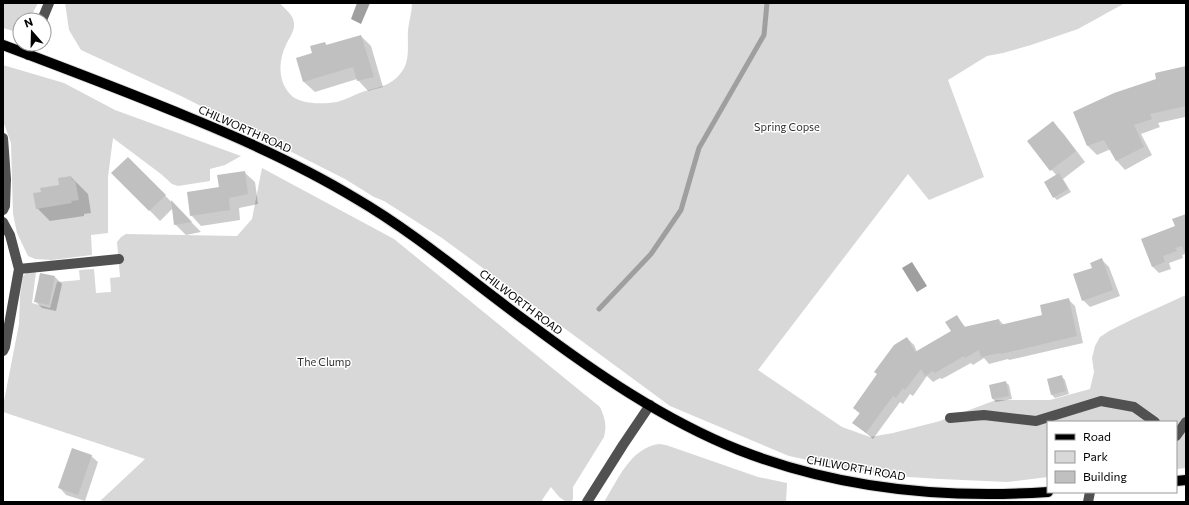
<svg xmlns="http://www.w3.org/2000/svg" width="1189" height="505" font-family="Commissioner,sans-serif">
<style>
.green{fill:#d8d8d8}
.water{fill:#9f9f9f}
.shadow{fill:#0003}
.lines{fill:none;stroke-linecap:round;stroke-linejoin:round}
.stream{stroke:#9f9f9f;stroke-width:5}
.building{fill:#c0c0c0}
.major-casing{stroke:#dbdbdb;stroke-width:12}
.minor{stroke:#515151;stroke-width:10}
.major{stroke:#000;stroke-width:10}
.labels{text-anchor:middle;stroke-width:3;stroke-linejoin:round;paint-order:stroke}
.park-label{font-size:11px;fill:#2f2f2f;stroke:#fff}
.street-label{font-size:11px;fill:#000;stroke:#fff}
</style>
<rect width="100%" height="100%" fill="#fff"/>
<!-- green -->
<g class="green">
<polygon points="3,3 38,3 29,20 20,20 20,33 3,28"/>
<path d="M 65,3 L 280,3 C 285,10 295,15 294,26 C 294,32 288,40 286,45 C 278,61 278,81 290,94 C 299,105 323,104 337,102 C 345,100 354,95 362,92 C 376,88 391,86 400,74 C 411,62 407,45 408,30 C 409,21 412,12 412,3 L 1125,3 L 1078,29 L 1031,45 L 1003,53 L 987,56 L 948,80 L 984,177 L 929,200 L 908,174 L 758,370 L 842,427 L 870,437 L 893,433 L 940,421 L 996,400 L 1050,400 L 1090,389 L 1094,372 L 1092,358 L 1095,346 L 1100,337 L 1109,331 L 1133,319 L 1186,295 L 1186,468 L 1176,469 L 1176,422 L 1048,422 L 1048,477 L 1007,482 L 940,479 L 893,476 L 839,467 L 789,456 L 670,406 L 442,238 L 384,201 L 374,197 L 345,179 L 183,97 L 81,50 L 69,30 Z"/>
<polygon points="3,65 64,83 115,110 241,156 225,165 210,169 210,181 178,186 172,184 161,174 113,138 108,177 108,233 91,235 92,255 52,260 35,259 28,256 17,233 13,214 11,143 3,121"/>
<path d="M 262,168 L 394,239 L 600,407 C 605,418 607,425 604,437 L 573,487 L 573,499 L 571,502 C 561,502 557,494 551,487 L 542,500 L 544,502 L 99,502 L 145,459 L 3,412 L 3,406 L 19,324 L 20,296 L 23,276 L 28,272 L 36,272 L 32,303 L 50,308 L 57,282 L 80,280 L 79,270 L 94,269 L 96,293 L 111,292 L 110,278 L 120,277 L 117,242 L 121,237 L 126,234 L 237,236 L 252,219 Z"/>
<path d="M 659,444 L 666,445 L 758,477 L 787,483 L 786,502 L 604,502 C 618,480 630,448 659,444 Z"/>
</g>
<!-- water -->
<g class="water">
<polygon points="357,3 370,3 361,24 351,19"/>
<polygon points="912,262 927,286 917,292 902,268"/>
</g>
<!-- shadow -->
<g class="shadow">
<polygon points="361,36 371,46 383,87 368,91 357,79 315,92 304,82 297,58 313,54 325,43 327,46"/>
<polygon points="1186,68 1186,119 1185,117 1158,123 1160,127 1141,134 1152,155 1125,170 1117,161 1111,149 1097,155 1088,146 1075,112"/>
<polygon points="1053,123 1063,133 1085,162 1063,179 1071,192 1057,200 1054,197 1057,176 1028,142"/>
<polygon points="128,158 201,232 186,235 175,224 173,208 160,221 113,173"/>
<polygon points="244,172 255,182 258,204 239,208 240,220 201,226 191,215 220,188"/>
<polygon points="71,177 88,194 91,213 84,214 84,216 50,221 37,208 42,192 60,185"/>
<polygon points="1186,215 1186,254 1182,255 1183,258 1169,263 1171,269 1159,273 1152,266 1176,227"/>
<polygon points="1102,260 1109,267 1120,296 1090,307 1083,300 1093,269"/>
<polygon points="55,277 62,284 56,311 42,308 35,301"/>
<polygon points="1068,299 1075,306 1083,343 1009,360 1008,359 989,364 984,358 973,365 971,363 942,379 940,378 933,382 927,376 913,396 910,394 903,404 900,402 873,439 854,423 860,414 854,408 907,338 914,345 917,352 952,332 957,316 966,328 999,320 1004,325 1044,316"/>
<polygon points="1061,376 1065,380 1069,394 1055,398 1052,395"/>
<polygon points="1005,382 1009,385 1012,399 996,402 993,399 990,386"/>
<polygon points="91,456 98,462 85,501 66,495 60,488"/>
</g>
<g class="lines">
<!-- stream -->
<polyline class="stream" points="599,309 651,254 681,210 699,148 764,35 767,3"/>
</g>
<!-- building -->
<g class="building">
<polygon points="361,35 374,77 357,81 353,67 303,82 296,58 312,53 310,46 325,42 326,45"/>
<polygon points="1186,66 1186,106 1150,114 1152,119 1134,125 1144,147 1116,161 1104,140 1087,146 1073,112 1114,93 1156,79 1155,73"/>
<polygon points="1053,121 1076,151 1050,171 1027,141"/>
<polygon points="128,157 166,195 149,211 111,173"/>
<polygon points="245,171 248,194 229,198 230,210 190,216 187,192 219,187 217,175"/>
<polygon points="1059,173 1068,189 1053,198 1044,182"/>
<polygon points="71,176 72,180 75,180 79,200 71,201 72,203 36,209 33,193 41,192 40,188 59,185 58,178"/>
<polygon points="171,200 192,222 174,225"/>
<polygon points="1186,214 1186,253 1185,253 1182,246 1175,248 1177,251 1163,256 1165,262 1152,267 1141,239 1175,226 1172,219"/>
<polygon points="1102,258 1113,290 1082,301 1073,274 1092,268 1090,263"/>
<polygon points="40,273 55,276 49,305 34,302"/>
<polygon points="1069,298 1077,336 1001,354 1001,353 981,357 979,350 965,358 964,356 935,373 933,371 925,376 921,369 905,390 903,388 896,398 893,396 866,433 852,423 860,413 853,408 877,374 874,372 894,345 907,337 915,352 951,331 945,322 957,315 964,327 999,319 1000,325 1042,315 1040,305"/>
<polygon points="1062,375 1066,391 1051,395 1047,379"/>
<polygon points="1006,381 1009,396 992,399 989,385"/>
<polygon points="72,448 92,455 78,495 58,488"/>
</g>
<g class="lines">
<defs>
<g id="major">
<path d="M 3,45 C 67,69 130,93 193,119 C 249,142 304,167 355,198 C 417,234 472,282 530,324 C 594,372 664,420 739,450 C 836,488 944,499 1048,492"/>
<polyline points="1176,481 1186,480"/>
</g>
</defs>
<!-- major casing -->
<use href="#major" class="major-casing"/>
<!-- minor -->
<g class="minor">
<polyline points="42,20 49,3"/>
<polyline points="28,55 32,44"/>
<polyline points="3,138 6,179 5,206 3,210"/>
<polyline points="3,222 10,235 19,269 5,347 3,351"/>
<polyline points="19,269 119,259"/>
<polyline points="950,418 984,415 1036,421 1101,401 1134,407 1155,422"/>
<polyline points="1176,436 1186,422"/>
<polyline points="587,502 623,445 650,405"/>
<polyline points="1088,502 1090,492"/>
</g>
<!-- major -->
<use href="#major" class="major"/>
</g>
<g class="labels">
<!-- park labels -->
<g class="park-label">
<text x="787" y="131">Spring Copse</text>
<text x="324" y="366">The Clump</text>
</g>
<!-- street labels -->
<g class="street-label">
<text transform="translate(245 129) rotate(24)" y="4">CHILWORTH ROAD</text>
<text transform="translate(521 302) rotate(37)" y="4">CHILWORTH ROAD</text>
<text transform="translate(856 468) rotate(10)" y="4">CHILWORTH ROAD</text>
</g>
</g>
<!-- border -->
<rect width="1189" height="505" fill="none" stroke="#000000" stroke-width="8"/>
<!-- legend -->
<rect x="1047" y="421" width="130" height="72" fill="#ffffff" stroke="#999999"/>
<rect x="1055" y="434" width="20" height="6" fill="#000000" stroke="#999999"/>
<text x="1083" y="441" font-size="12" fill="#000000">Road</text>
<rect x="1055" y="451" width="20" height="12" fill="#d8d8d8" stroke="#999999"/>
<text x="1083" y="461" font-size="12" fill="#000000">Park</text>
<rect x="1055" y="471" width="20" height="12" fill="#c0c0c0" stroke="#999999"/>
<text x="1083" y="481" font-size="12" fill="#000000">Building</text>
<!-- north arrow -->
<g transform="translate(32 32) rotate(340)"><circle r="19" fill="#ffffff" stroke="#999999"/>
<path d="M0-3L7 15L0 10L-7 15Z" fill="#000000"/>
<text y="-6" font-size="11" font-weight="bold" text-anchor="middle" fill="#000000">N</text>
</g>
</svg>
